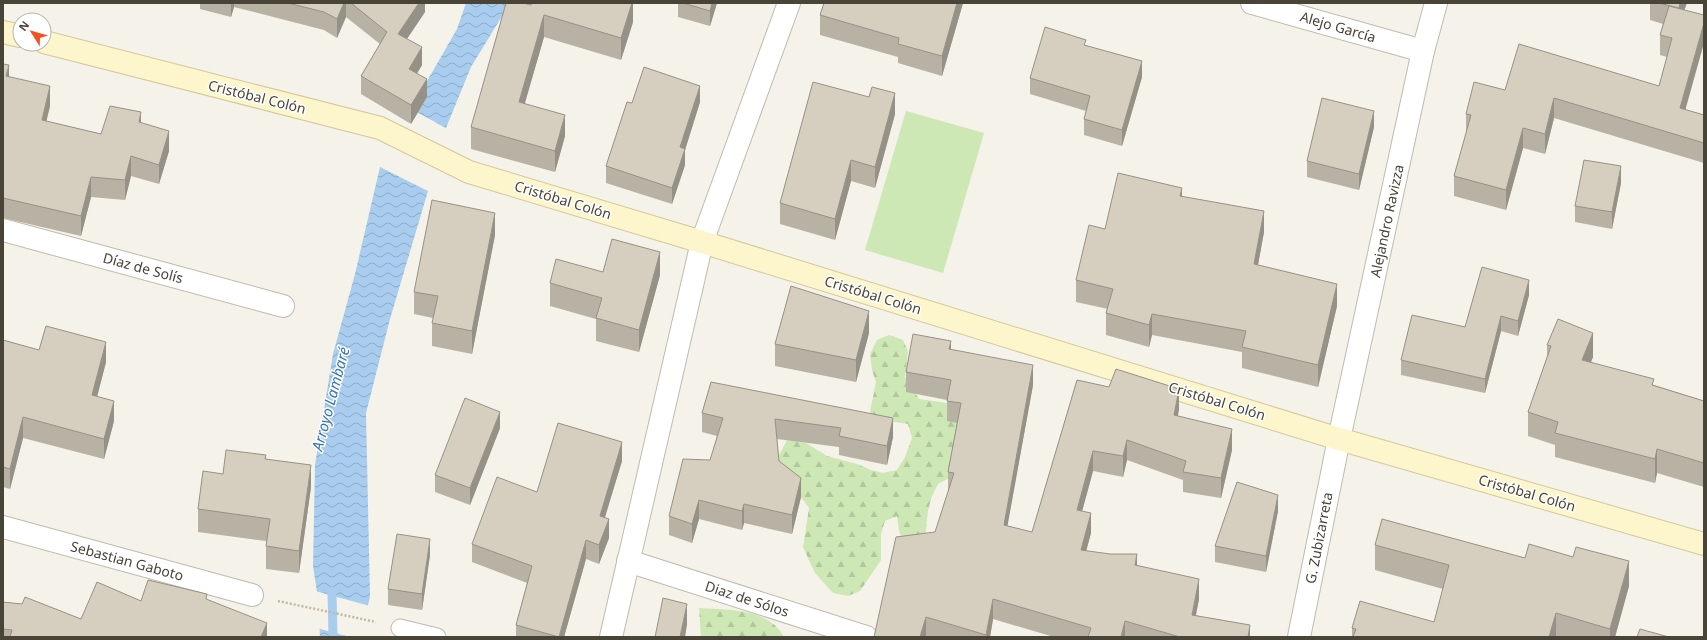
<svg xmlns="http://www.w3.org/2000/svg" width="1707" height="640" font-family="'Noto Sans',sans-serif">
<style>
.forest{fill:url(#forest-firs)}
.green{fill:#cde7b5}
.water{fill:url(#water-waves)}
.pier{fill:#f5f2ea}
.lines{fill:none;stroke-linecap:round;stroke-linejoin:round}
.stream{stroke:#a9cdef;stroke-width:9}
.lane-casing{stroke:#c0bbad;stroke-width:19}
.street-casing{stroke:#c0bbad;stroke-width:24}
.secondary-casing{stroke:#d3c89b;stroke-width:24}
.path{stroke:#c2b89f;stroke-width:2.5;stroke-dasharray:2 2;stroke-linecap:butt}
.lane{stroke:#fff;stroke-width:17}
.street{stroke:#fff;stroke-width:22}
.secondary{stroke:#fdf5cc;stroke-width:22}
.wall{fill:#b8b2a5}
.shaded-wall{fill:#969186}
.building{fill:#d6cfc0;stroke:#969186}
.labels{text-anchor:middle;stroke-width:3;stroke-linejoin:round;paint-order:stroke}
.street-label{font-size:14px;fill:#494438;stroke:#fff}
.water-label{font-size:15px;font-style:italic;fill:#3374b3;stroke:#fff}
</style>
<defs>
<pattern id="forest-firs" width="22" height="20" patternUnits="userSpaceOnUse"><rect width="22" height="20" fill="#cde7b5"/><path d="M5 1l3.5 6h-7zM16 11l3.5 6h-7z" fill="#b2c79c"/></pattern>
<pattern id="water-waves" width="16" height="10" patternUnits="userSpaceOnUse"><rect width="16" height="10" fill="#a9cdef"/><path d="M0 5q4-4 8 0t8 0" fill="none" stroke="#8ca8c3"/></pattern>
</defs>
<rect width="100%" height="100%" fill="#f5f2ea"/>
<!-- forest -->
<g class="forest">
<polygon points="889,335 903,340 908,351 905,377 919,399 947,403 958,413 965,441 949,478 938,484 932,496 928,510 925,539 905,545 899,531 897,516 885,521 881,534 881,560 860,591 848,596 833,593 815,573 803,547 809,508 801,497 790,491 777,459 787,440 806,443 827,456 857,464 871,470 883,473 897,470 905,457 912,438 908,424 895,422 884,428 870,426 870,412 876,382 872,370 870,354 877,340"/>
<path d="M 699,608 C 728,610 769,608 784,637 L 701,637 Z"/>
</g>
<!-- green -->
<polygon class="green" points="906,111 984,133 943,273 865,250"/>
<!-- water -->
<g class="water">
<polygon points="466,3 510,3 471,67 446,128 411,109 457,29"/>
<polygon points="380,167 428,191 390,319 366,413 370,597 367,609 318,599 313,566 315,465 333,354 355,274"/>
<polygon points="319,619 372,637 320,637"/>
</g>
<!-- pier -->
<g class="pier">
<polygon points="315,591 370,606 367,611 317,601"/>
<polygon points="319,617 373,633 374,637 350,637 317,628 317,619"/>
</g>
<g class="lines">
<!-- stream -->
<polyline class="stream" points="332,591 333,637"/>
<defs>
<polyline id="lane" points="400,628 437,637"/>
<g id="street">
<polyline points="1252,3 1423,51"/>
<polyline points="3,230 283,306"/>
<polyline points="3,527 252,595"/>
<polyline points="628,561 866,637"/>
<polyline points="611,637 702,242 789,3"/>
<polyline points="1299,637 1339,439 1423,51 1436,3"/>
</g>
<g id="secondary">
<polyline points="3,32 20,36"/>
<polyline points="44,42 380,128 469,172 702,242 1339,439 1704,544"/>
</g>
</defs>
<!-- lane casing -->
<use href="#lane" class="lane-casing"/>
<!-- street casing -->
<use href="#street" class="street-casing"/>
<!-- secondary casing -->
<use href="#secondary" class="secondary-casing"/>
<!-- path -->
<polyline class="path" points="278,601 376,622"/>
<!-- lane -->
<use href="#lane" class="lane"/>
<!-- street -->
<use href="#street" class="street"/>
<!-- secondary -->
<use href="#secondary" class="secondary"/>
</g>
<!-- wall -->
<g class="wall">
<polygon points="200,3 425,3 425,12 407,39 422,65 417,73 427,97 411,124 361,94 361,76 380,44 346,17 337,38 324,30 234,7 231,17 200,9"/>
<polygon points="633,3 633,22 621,60 544,37 525,103 565,136 555,172 471,149 471,127 531,5"/>
<polygon points="678,3 717,3 710,26 678,17"/>
<polygon points="963,3 942,76 898,63 898,57 820,35 820,15"/>
<polygon points="1650,3 1687,3 1684,10 1686,110 1704,115 1704,163 1554,118 1545,154 1523,148 1506,210 1454,196 1454,176 1466,134 1466,114 1505,90 1659,86 1667,57 1660,55 1660,35 1663,24 1650,20"/>
<polygon points="1086,45 1142,77 1122,146 1084,135 1084,119 1086,111 1030,94 1030,78"/>
<polygon points="3,64 9,77 50,106 46,121 101,134 141,123 169,151 159,184 131,176 125,200 91,197 81,236 3,218"/>
<polygon points="700,102 685,150 685,165 672,204 606,183 606,166 632,103"/>
<polygon points="895,114 875,188 851,181 835,240 780,224 780,203"/>
<polygon points="1374,127 1359,190 1307,177 1307,161"/>
<polygon points="1621,183 1612,229 1575,222 1575,206"/>
<polygon points="1182,196 1264,232 1258,265 1337,306 1318,387 1242,368 1242,352 1152,335 1149,347 1106,335 1106,313 1108,309 1076,302 1076,280"/>
<polygon points="495,235 472,354 432,346 432,323 433,318 414,314 414,292"/>
<polygon points="603,272 660,275 639,352 596,341 596,319 550,306 550,283"/>
<polygon points="1529,295 1518,336 1501,331 1485,393 1401,375 1401,360"/>
<polygon points="869,333 856,382 775,366 775,344"/>
<polygon points="3,340 39,350 106,362 97,397 114,421 104,459 23,438 10,489 3,487"/>
<polygon points="1547,345 1593,357 1591,362 1654,385 1704,401 1704,487 1657,473 1655,483 1555,457 1555,445 1528,436 1528,412 1547,357"/>
<polygon points="951,350 1033,385 1007,526 1032,532 1077,380 1179,409 1178,416 1232,450 1221,498 1183,492 1183,480 1127,460 1123,477 1093,471 1082,511 1091,533 1086,551 1137,565 1199,599 1196,615 1250,637 1054,637 993,619 990,637 874,637 935,532 948,492 948,472 957,423 947,421 947,400 906,392 906,372"/>
<polygon points="711,382 893,437 887,465 839,455 839,447 777,439 779,461 801,497 792,534 744,523 742,530 699,519 692,543 669,535 669,516 710,460 717,436 702,432 702,413"/>
<polygon points="500,428 470,505 435,492 435,475"/>
<polygon points="266,459 311,487 299,573 266,569 266,541 198,532 198,509 223,474"/>
<polygon points="622,461 604,518 609,538 599,564 586,559 564,637 516,637 516,625 527,583 472,562 472,544 537,492"/>
<polygon points="1278,511 1266,572 1215,562 1215,546"/>
<polygon points="1375,545 1525,558 1629,586 1615,637 1352,637 1352,628 1434,622 1443,589 1375,570"/>
<polygon points="430,555 422,610 388,605 388,589"/>
<polygon points="207,599 267,637 3,637 3,602 81,619 141,601"/>
</g>
<!-- shaded-wall -->
<g class="shaded-wall">
<polygon points="231,3 234,3 234,7 231,17"/>
<polygon points="344,3 346,3 346,17 337,38 337,19"/>
<polygon points="419,3 425,3 425,12 398,52 398,34"/>
<polygon points="632,3 633,3 633,22 621,60 621,38"/>
<polygon points="712,3 717,3 710,26 710,11"/>
<polygon points="957,3 963,3 942,76 942,56"/>
<polygon points="1680,3 1687,3 1678,28 1678,9"/>
<polygon points="544,15 544,37 519,123 519,102"/>
<polygon points="1704,23 1704,43 1680,129 1680,108"/>
<polygon points="422,47 422,65 409,87 409,69"/>
<polygon points="1142,61 1142,77 1122,146 1122,130"/>
<polygon points="9,65 9,85 6,76"/>
<polygon points="427,79 427,97 411,124 411,105"/>
<polygon points="50,86 50,106 42,140 42,120"/>
<polygon points="700,86 700,102 685,150 685,165 672,204 672,188 680,147"/>
<polygon points="895,93 895,114 875,188 875,167"/>
<polygon points="1554,98 1554,118 1545,154 1545,134"/>
<polygon points="1374,111 1374,127 1359,190 1359,174"/>
<polygon points="141,112 141,132 139,122"/>
<polygon points="565,115 565,136 555,172 555,151"/>
<polygon points="1523,128 1523,148 1506,210 1506,190"/>
<polygon points="169,131 169,151 159,184 159,165"/>
<polygon points="131,156 131,176 125,200 125,180"/>
<polygon points="851,160 851,181 835,240 835,219"/>
<polygon points="1621,166 1621,183 1612,229 1612,212"/>
<polygon points="91,177 91,197 81,236 81,216"/>
<polygon points="1182,188 1182,210 1180,196"/>
<polygon points="1264,211 1264,232 1254,286 1254,264"/>
<polygon points="495,213 495,235 472,354 472,331"/>
<polygon points="660,252 660,275 639,352 639,330"/>
<polygon points="1529,280 1529,295 1518,336 1518,321"/>
<polygon points="1337,284 1337,306 1318,387 1318,365"/>
<polygon points="869,311 869,333 856,382 856,360"/>
<polygon points="1152,314 1152,335 1149,347 1149,325"/>
<polygon points="1501,316 1501,331 1485,393 1485,379"/>
<polygon points="1593,333 1593,357 1582,384 1582,360"/>
<polygon points="951,341 951,361 949,349"/>
<polygon points="106,342 106,362 92,416 92,395"/>
<polygon points="1033,365 1033,385 1004,545 1004,525"/>
<polygon points="1179,389 1179,409 1174,435 1174,415"/>
<polygon points="114,401 114,421 104,459 104,439"/>
<polygon points="500,412 500,428 470,505 470,488"/>
<polygon points="23,417 23,438 10,489 10,469"/>
<polygon points="893,418 893,437 887,465 887,446"/>
<polygon points="1232,429 1232,450 1221,498 1221,478"/>
<polygon points="1127,440 1127,460 1123,477 1123,456"/>
<polygon points="622,442 622,461 600,534 600,516"/>
<polygon points="1657,449 1657,473 1655,483 1655,459"/>
<polygon points="1093,451 1093,471 1077,530 1077,510"/>
<polygon points="311,465 311,487 299,573 299,551"/>
<polygon points="801,478 801,497 792,534 792,515"/>
<polygon points="1278,495 1278,511 1266,572 1266,556"/>
<polygon points="699,500 699,519 692,543 692,524"/>
<polygon points="744,504 744,523 742,530 742,511"/>
<polygon points="1091,513 1091,533 1081,570 1081,550"/>
<polygon points="609,519 609,538 599,564 599,545"/>
<polygon points="430,539 430,555 422,610 422,594"/>
<polygon points="586,540 586,559 564,637 559,637"/>
<polygon points="1137,554 1137,574 1135,565"/>
<polygon points="1629,561 1629,586 1615,637 1610,637 1610,629"/>
<polygon points="1199,579 1199,599 1192,635 1192,615"/>
<polygon points="993,599 993,619 990,637 986,637"/>
<polygon points="687,604 687,625 685,637 680,637"/>
<polygon points="1556,613 1556,637 1549,637"/>
<polygon points="926,617 926,637 920,637"/>
<polygon points="1125,621 1125,637 1121,637"/>
<polygon points="267,623 267,637 261,637"/>
<polygon points="1250,625 1250,637 1248,637"/>
</g>
<!-- building -->
<g class="building">
<polygon points="288,3 344,3 337,19 324,12"/>
<polygon points="351,3 419,3 398,34 422,47 409,69 427,79 411,105 361,76 387,32"/>
<polygon points="506,3 523,3 531,5 532,3 632,3 621,38 544,15 519,102 565,115 555,151 471,127"/>
<polygon points="683,3 712,3 710,11"/>
<polygon points="824,3 957,3 942,56 898,44 899,38 820,15"/>
<polygon points="1659,3 1680,3 1679,8"/>
<polygon points="1669,6 1704,15 1704,23 1680,108 1704,115 1704,143 1554,98 1545,134 1523,128 1506,190 1454,176 1471,115 1466,114 1474,82 1505,90 1519,44 1659,86 1672,38 1660,35"/>
<polygon points="1045,27 1086,40 1084,45 1142,61 1122,130 1084,119 1090,96 1030,78"/>
<polygon points="3,64 9,65 6,76 50,86 42,120 101,134 110,106 141,112 139,122 169,131 159,165 131,156 125,180 91,177 81,216 3,198"/>
<polygon points="644,67 700,86 680,147 685,149 672,188 606,166 627,102 632,103"/>
<polygon points="813,82 869,97 872,87 895,93 875,167 851,160 835,219 780,203"/>
<polygon points="1322,98 1374,111 1359,174 1307,161"/>
<polygon points="1584,160 1621,166 1612,212 1575,206"/>
<polygon points="1118,173 1182,188 1180,196 1264,211 1254,264 1337,284 1318,365 1242,347 1246,331 1152,314 1149,325 1106,313 1113,289 1076,280 1089,225 1105,229"/>
<polygon points="432,200 495,213 472,331 432,323 438,296 414,292"/>
<polygon points="612,239 660,252 639,330 596,318 602,298 550,283 556,259 603,272"/>
<polygon points="1482,267 1529,280 1518,321 1501,316 1485,379 1401,360 1412,315 1465,327"/>
<polygon points="791,286 869,311 856,360 775,344"/>
<polygon points="1558,319 1593,333 1582,360 1654,379 1652,385 1704,401 1704,463 1657,449 1655,459 1555,433 1558,422 1528,412 1551,346 1547,345"/>
<polygon points="46,326 106,342 92,395 114,401 104,439 23,417 10,469 3,467 3,340 39,350"/>
<polygon points="913,334 951,341 949,349 1033,365 1004,525 1032,532 1077,380 1109,387 1116,369 1179,389 1174,415 1232,429 1221,478 1183,472 1186,461 1127,440 1123,456 1093,451 1077,510 1091,513 1081,550 1110,554 1137,554 1135,565 1199,579 1192,615 1250,625 1248,637 1180,637 1125,621 1121,637 1088,637 1091,628 993,599 986,635 926,617 920,637 874,637 896,537 935,532 954,473 948,472 961,403 947,401 951,380 906,372"/>
<polygon points="711,382 893,418 887,446 839,436 841,428 775,419 779,461 801,478 792,515 744,504 742,511 699,500 692,524 669,516 683,459 710,460 723,418 702,413"/>
<polygon points="465,398 500,412 470,488 435,475"/>
<polygon points="558,423 622,442 600,516 609,519 599,545 586,540 559,637 516,625 532,566 472,544 497,477 537,492"/>
<polygon points="226,450 266,455 265,459 311,465 299,551 266,546 270,519 198,509 203,471 223,474"/>
<polygon points="1237,482 1278,495 1266,556 1215,546"/>
<polygon points="1382,519 1525,558 1529,544 1573,557 1576,547 1629,561 1610,629 1556,613 1549,637 1353,637 1356,629 1352,628 1360,601 1434,622 1449,565 1375,545"/>
<polygon points="397,534 430,539 422,594 388,589"/>
<polygon points="148,580 207,594 206,599 267,623 261,637 10,637 12,630 3,629 3,602 22,604 25,597 81,619 97,582 141,601"/>
<polygon points="663,598 687,604 680,637 655,637"/>
<polygon points="1640,629 1669,637 1637,637"/>
</g>
<g class="labels">
<!-- street labels -->
<g class="street-label">
<text transform="translate(1338 27) rotate(16)" y="5">Alejo García</text>
<text transform="translate(257 97) rotate(14)" y="5">Cristóbal Colón</text>
<text transform="translate(563 200) rotate(17)" y="5">Cristóbal Colón</text>
<text transform="translate(1387 221) rotate(-78)" y="5">Alejandro Ravizza</text>
<text transform="translate(143 268) rotate(15)" y="5">Díaz de Solís</text>
<text transform="translate(873 295) rotate(17)" y="5">Cristóbal Colón</text>
<text transform="translate(1217 401) rotate(17)" y="5">Cristóbal Colón</text>
<text transform="translate(1527 493) rotate(16)" y="5">Cristóbal Colón</text>
<text transform="translate(1319 538) rotate(-79)" y="5">G. Zubizarreta</text>
<text transform="translate(127 561) rotate(15)" y="5">Sebastian Gaboto</text>
<text transform="translate(747 599) rotate(18)" y="5">Diaz de Sólos</text>
</g>
<!-- water labels -->
<g class="water-label">
<text transform="translate(331 399) rotate(-75)" y="5">Arroyo Lambaré</text>
</g>
</g>
<!-- border -->
<rect width="1707" height="640" fill="none" stroke="#494438" stroke-width="8"/>
<!-- north arrow -->
<g transform="translate(32 32) rotate(307)"><circle r="19" fill="#ffffff" stroke="#b6b4af"/>
<path d="M0-3L7 15L0 10L-7 15Z" fill="#f45122"/>
<text y="-6" font-size="11" font-weight="bold" text-anchor="middle" fill="#494438">N</text>
</g>
</svg>
